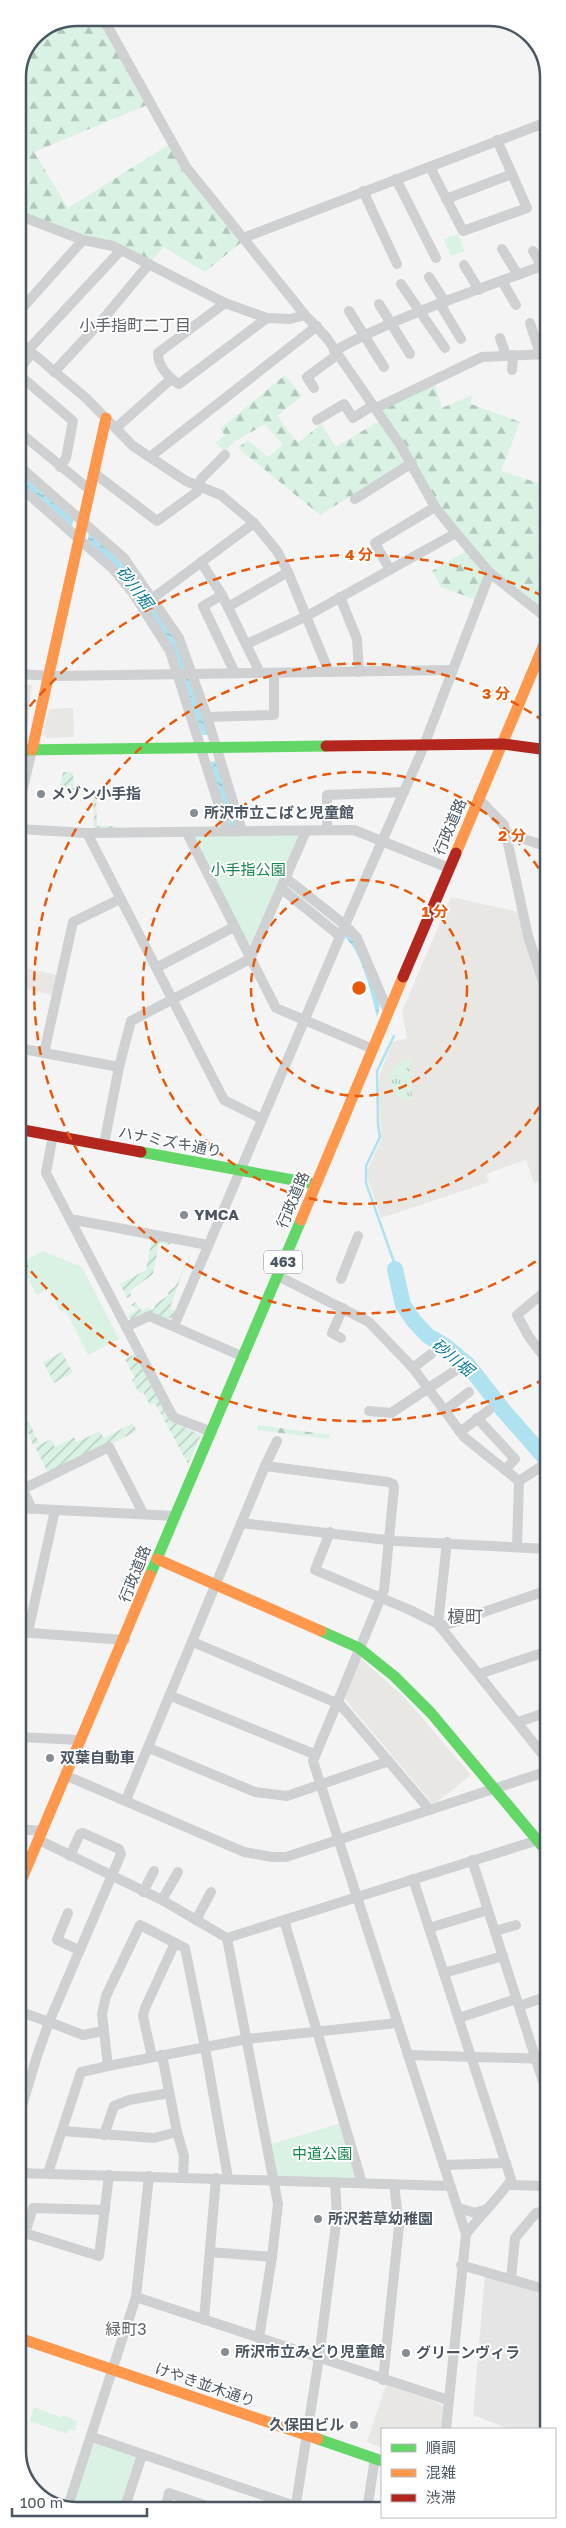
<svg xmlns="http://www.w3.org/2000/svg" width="566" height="2528" font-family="'Golos Text','Noto Sans JP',sans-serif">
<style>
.commercial{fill:#e8e7e3}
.education{fill:#e6e5e6}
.grass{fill:url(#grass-tufts)}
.forest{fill:url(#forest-firs)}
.park{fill:#d9f2e3}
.garden{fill:url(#garden-furrows)}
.water{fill:url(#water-ripples)}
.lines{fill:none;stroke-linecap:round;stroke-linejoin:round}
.stream{stroke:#aee2f0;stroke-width:2.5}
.river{stroke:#aee2f0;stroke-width:16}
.street{stroke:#ced0d2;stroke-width:10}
.fast{stroke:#63d668;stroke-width:11}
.slow{stroke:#ff974d;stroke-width:11}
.jam{stroke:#b3261e;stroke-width:11}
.ring{fill:none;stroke:#e8590c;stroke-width:2.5;stroke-dasharray:9 6}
.poi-dot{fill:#868d94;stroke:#fff;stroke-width:2}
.labels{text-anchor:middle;stroke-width:4;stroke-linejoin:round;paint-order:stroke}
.shield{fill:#fff;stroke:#808990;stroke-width:1}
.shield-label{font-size:14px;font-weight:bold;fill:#4a5661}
.poi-label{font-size:15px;font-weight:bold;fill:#4a5661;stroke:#fff;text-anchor:start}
.street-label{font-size:15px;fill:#4a5661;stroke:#fff}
.park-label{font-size:15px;fill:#17864f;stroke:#fff}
.neighbourhood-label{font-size:16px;fill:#5f6368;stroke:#fff}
.water-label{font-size:16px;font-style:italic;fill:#0c7c9b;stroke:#fff}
.quarter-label{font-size:18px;fill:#5f6368;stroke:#fff}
.rim{fill:none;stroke:#4a5661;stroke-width:2.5}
.centre{fill:#e8590c;stroke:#fff;stroke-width:2.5}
.ring-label{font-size:15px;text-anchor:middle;font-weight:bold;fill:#e8590c;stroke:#fff;stroke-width:4;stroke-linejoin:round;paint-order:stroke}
</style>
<defs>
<pattern id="grass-tufts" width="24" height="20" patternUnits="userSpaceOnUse" patternTransform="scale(1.25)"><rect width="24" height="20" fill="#d9f2e3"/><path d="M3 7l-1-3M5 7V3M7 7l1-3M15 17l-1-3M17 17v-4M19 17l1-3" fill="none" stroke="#b2c7bb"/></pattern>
<pattern id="forest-firs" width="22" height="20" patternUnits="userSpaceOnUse" patternTransform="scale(1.25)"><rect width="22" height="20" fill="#d9f2e3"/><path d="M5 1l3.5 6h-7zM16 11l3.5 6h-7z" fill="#b2c7bb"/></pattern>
<pattern id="garden-furrows" width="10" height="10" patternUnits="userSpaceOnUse" patternTransform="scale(1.25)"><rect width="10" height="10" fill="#d9f2e3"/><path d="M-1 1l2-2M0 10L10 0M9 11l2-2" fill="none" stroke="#b2c7bb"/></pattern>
<pattern id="water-ripples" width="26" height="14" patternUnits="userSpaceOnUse" patternTransform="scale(1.25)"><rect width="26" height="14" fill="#aee2f0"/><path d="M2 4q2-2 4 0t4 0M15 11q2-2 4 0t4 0" fill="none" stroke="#90bac6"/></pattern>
</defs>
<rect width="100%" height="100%" fill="#f4f4f4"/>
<!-- commercial -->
<g class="commercial">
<polygon points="73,708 74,737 47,738 43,734 49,709"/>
<polygon points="451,897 519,912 538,983 548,1006 548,1179 534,1183 526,1160 486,1174 489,1182 381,1218 366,1173 382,1138 378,1098 380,1073 393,1042 407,1038 402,1011"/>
<polygon points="18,966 57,975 52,995 18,987"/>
<polygon points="362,1660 404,1697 471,1775 437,1802 432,1803 343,1697 357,1661"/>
<polygon points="386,2385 441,2404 443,2407 441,2429 382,2429 382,2448 367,2442"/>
</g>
<!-- education -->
<g class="education">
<polygon points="18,684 32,685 26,735 18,735"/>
<polygon points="485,2275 548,2295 548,2429 509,2429 473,2415"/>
</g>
<!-- grass -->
<path class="grass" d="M 410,1058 L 412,1100 C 394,1100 385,1082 394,1067 Z"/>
<!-- forest -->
<g class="forest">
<polygon points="78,18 103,18 147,105 34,152 68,208 170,144 243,241 205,272 164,247 151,261 18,211 29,183 29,160 18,156 18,77 35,35"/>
<polygon points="285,375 302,396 277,416 298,443 321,424 336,447 379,421 406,460 405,463 320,515 238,448 248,440 268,457 283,445 265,424 234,442 225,451 215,443 225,435 220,429"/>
<polygon points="435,384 442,408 472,395 471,404 520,422 501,471 548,486 547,614 485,564 439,506 381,410"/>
<polygon points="466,551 485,575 476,600 441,587 432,571"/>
<polygon points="258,1425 330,1435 329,1439 257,1430"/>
</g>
<!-- park -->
<g class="park">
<polygon points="458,234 465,251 451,256 444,239"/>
<polygon points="297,834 300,838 254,943 247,944 193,839 195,836"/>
<polygon points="43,1251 82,1267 119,1339 88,1355 66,1311 61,1312 49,1289 37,1295 20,1263"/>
<polygon points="341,2123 357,2175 354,2179 281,2177 277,2175 272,2144"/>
<polygon points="34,2407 62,2418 63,2415 77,2421 75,2431 69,2429 67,2434 30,2421"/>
<polygon points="97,2443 134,2456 136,2459 119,2510 71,2510 93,2445"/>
</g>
<!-- garden -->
<g class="garden">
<polygon points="63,772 73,772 74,788 96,788 97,826 115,826 115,828 94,829 93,789 59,790"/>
<polygon points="152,1238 172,1242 171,1245 159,1243 153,1274 130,1291 131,1296 127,1298 120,1284 146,1270"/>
<polygon points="187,1260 170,1308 176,1311 173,1318 130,1319 128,1315 138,1310 131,1305 135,1302 142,1311 149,1307 152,1310 155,1308 154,1305 169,1295 167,1292 175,1287"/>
<polygon points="62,1352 73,1373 54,1383 43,1362"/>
<polygon points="135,1354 170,1421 201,1435 188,1464 155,1403 150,1405 143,1392 139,1393 132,1380 135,1378 125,1359"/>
<polygon points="18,1420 21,1426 29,1422 39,1443 33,1445 27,1430 18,1433"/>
<polygon points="133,1423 137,1431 49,1475 35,1447 51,1439 55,1447 74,1437 77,1442 100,1431 104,1438"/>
</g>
<!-- water -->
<g class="water">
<polygon points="30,481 74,518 72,526 26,486"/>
<polygon points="89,532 125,566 180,646 188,669 181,669 122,573 88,540"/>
<polygon points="191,677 209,735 202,735 183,678"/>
<polygon points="218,761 239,827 231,827 210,762"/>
<path d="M 347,931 L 353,937 C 363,959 387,994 377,1017 C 372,996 362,952 345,937 Z"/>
</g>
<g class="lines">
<!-- stream -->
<g class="stream">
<polyline points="18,473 30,484"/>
<polyline points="394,1262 366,1183 366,1166 380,1137 378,1124 377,1071 394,1036"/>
</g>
<!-- river -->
<polyline class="river" points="395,1269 403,1305 414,1321 428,1336 444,1345 468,1365 503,1410 545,1458 548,1458"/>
<!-- street -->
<g class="street">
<polyline points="103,18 186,167 305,315 326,337 401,446 435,507 456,533 490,573 548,619"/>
<polyline points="430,167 463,231 527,208 497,140"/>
<polyline points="396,179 436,258"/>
<polyline points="363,191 397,264"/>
<polyline points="446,199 512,174"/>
<polyline points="18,215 83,240 113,246 225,303 267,318"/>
<polyline points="243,238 547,122"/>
<polyline points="502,249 518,275"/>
<polyline points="533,251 542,266"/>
<polyline points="464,265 479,290"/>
<polyline points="429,277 445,302"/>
<polyline points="502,281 516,305"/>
<polyline points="401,284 445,348"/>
<path d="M 225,303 L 158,353 C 158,366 168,377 179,384 L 267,318 L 290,319 L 305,315"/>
<polyline points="379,304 410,354"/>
<polyline points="440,304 461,339"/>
<polyline points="349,311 384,367"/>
<polyline points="18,313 83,240"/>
<polyline points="530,323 540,354"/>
<polyline points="500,338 506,355"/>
<polyline points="18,341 86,398 133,446 186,481 221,495 254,523 277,551 288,572 329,672"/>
<polyline points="28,350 121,250"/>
<path d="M 334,351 C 401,314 476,291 547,264"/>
<polyline points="512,370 513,355"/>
<polyline points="18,371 32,353"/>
<polyline points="54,372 104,318 149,264"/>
<polyline points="18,374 73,421 66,458 60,467"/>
<polyline points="314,388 307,377 337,355"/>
<polyline points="317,420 344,404 353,418 372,406 378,407 482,357 548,354"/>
<polyline points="116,428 171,379"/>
<polyline points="18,431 90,490"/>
<polyline points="150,457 317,326"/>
<polyline points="18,465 124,558 179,638 207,717 242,831"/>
<polyline points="94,473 157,521 197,492 201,479 225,455"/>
<polyline points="18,485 113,569 133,593 170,651 227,831"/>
<polyline points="355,499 412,463"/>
<polyline points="201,562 222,595 260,673"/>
<polyline points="390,570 375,543 435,507"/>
<polyline points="222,595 203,606 235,673"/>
<polyline points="340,597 357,639 359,672"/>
<polyline points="153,598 254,523"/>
<polyline points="228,607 288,572"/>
<polyline points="247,644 307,616 456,533"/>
<polyline points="18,674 55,676 453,670"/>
<polyline points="207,717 274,715 274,673"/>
<polyline points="478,798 504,825 528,936 548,997"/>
<polyline points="18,809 32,750"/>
<polyline points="18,829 87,833 354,830 449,868"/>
<polyline points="327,830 327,795 404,792"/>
<polyline points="87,833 224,1100 262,1119"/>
<polyline points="187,833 276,1008 373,1049"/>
<polyline points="506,833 548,847"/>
<polyline points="287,879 345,925 357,938 388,1011"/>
<polyline points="282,889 340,936"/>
<polyline points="156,968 234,927"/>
<polyline points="18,1048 119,1067 131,1021 250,959 306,831"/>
<polyline points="44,1053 73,922 120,899"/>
<polyline points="53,1135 46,1173 172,1415 175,1418 212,1432"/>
<polyline points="104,1144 119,1067"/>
<polyline points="70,1219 208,1245"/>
<polyline points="278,1276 369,1322 413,1368 464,1437 519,1481"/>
<polyline points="341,1279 358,1236"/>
<polyline points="548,1289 517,1315 529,1337 548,1362"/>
<polyline points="174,1326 345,925 421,753 490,573"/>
<polyline points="126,1327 149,1316 244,1357"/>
<polyline points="341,1338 332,1333 343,1308"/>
<polyline points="413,1368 431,1354"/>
<polyline points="369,1411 391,1413 456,1370"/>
<polyline points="444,1411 469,1392"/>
<polyline points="477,1418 515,1459 505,1470"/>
<polyline points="460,1432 489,1410"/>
<polyline points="265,1466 277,1441"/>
<polyline points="18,1480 32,1509"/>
<polyline points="519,1481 548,1462"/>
<polyline points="23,1489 109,1447 143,1513"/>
<polyline points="18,1508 175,1516"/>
<polyline points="241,1523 395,1541 548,1549"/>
<polyline points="330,1532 315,1570 410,1610 438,1624"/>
<polyline points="447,1542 438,1624 548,1761"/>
<polyline points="517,1547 519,1481"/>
<polyline points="440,1627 548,1590"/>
<polyline points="18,1632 125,1640"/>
<polyline points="28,1632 55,1510"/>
<polyline points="193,1642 332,1701 338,1702 430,1810"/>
<polyline points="479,1674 548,1651"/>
<polyline points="171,1696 314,1754"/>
<polyline points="518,1722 548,1712"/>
<polyline points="18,1737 81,1740"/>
<polyline points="149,1748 255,1792 287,1796 389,1761"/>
<polyline points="67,1776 244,1852 272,1857 286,1857 548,1771"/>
<path d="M 126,1800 L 265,1466 L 388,1482 L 393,1484 L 394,1488 L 384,1590 L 313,1761 L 466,2234 C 473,2224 509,2186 511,2179 L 413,1879"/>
<polyline points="18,1829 42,1831"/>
<polyline points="39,1840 162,1900 227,1938 548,1837"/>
<polyline points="70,1856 80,1834 83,1833 119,1849 121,1854 49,2022 83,2035 103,2031"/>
<polyline points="472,1860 548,2097"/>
<polyline points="143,1892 154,1871"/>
<polyline points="548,1899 546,1900 548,1906"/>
<polyline points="162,1900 178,1872"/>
<polyline points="68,1913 57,1940 79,1950"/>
<polyline points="196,1920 211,1892"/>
<polyline points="284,1920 362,2183"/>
<polyline points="429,1928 488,1910"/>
<polyline points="495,1931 516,1925"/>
<polyline points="227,1938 278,2204 272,2257 259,2338"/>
<polyline points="444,1973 503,1956"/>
<polyline points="519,2006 548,1996"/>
<polyline points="18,2011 49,2022 37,2056 18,2119"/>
<polyline points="459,2018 516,1999"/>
<polyline points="408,2055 548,2059"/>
<polyline points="152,2057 143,2016 145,2008 175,1943"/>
<polyline points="62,2131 154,2138 177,2132 162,2055"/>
<polyline points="177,2132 184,2156 183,2176"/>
<polyline points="104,2135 114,2106 129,2100 169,2093"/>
<polyline points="444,2165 506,2163"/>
<polyline points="18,2173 450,2186"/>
<polyline points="48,2173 81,2072 108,2066"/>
<polyline points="228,2178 205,2047 185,1948 140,1925 106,1996 102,2014 108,2066 247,2039 397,2023"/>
<polyline points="510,2185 548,2186"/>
<polyline points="459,2208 475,2213 484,2210"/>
<polyline points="18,2231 99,2256 109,2175"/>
<polyline points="25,2233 33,2208 105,2210"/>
<polyline points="210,2252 272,2257"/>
<polyline points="461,2265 548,2290"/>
<polyline points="511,2279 515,2238 536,2213 548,2211"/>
<polyline points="136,2297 448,2400"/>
<polyline points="204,2320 216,2178"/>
<polyline points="383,2380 399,2226 394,2184"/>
<polyline points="446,2429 466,2234"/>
<polyline points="92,2437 295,2506"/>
<polyline points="67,2509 136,2297 149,2176"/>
<polyline points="124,2510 142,2455"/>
<polyline points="165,2510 169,2493 207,2506 206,2510"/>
<polyline points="295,2510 319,2358 337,2216 335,2182"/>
<polyline points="367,2510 375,2458"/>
</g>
<!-- fast -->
<g class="fast">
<polyline points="18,750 326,746"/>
<polyline points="141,1152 315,1184"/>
<polyline points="150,1575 301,1220"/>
<polyline points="321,1631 359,1648 394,1676 431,1713 548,1853"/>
<polyline points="318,2439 382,2461"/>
</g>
<!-- slow -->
<g class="slow">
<polyline points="32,750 106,418"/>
<polyline points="456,853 548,635"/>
<polyline points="301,1220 403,977"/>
<polyline points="157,1559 321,1631"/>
<polyline points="18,1888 150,1575"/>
<polyline points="19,2338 318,2439"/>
</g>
<!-- jam -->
<g class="jam">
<polyline points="326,746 503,744 548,750"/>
<polyline points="403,977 456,853"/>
<polyline points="18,1129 141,1152"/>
</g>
</g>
<!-- distance rings -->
<g class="ring">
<circle cx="359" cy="988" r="108"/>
<path d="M547 1094A216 216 0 1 1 547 882"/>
<path d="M548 1253A325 325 0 1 1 545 722"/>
<path d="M545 1379A433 433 0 0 1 20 1258M20 718A433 433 0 0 1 545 597"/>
</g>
<!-- markers -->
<g class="poi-dot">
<circle cx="41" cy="794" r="5"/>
<circle cx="194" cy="813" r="5"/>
<circle cx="184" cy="1215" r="5"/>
<circle cx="50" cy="1758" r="5"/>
<circle cx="318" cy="2219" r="5"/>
<circle cx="225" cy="2352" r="5"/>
<circle cx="406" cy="2353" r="5"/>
<circle cx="354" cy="2425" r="5"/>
</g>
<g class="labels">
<!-- shield labels -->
<rect class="shield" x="264" y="1250.5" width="38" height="23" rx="4"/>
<g class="shield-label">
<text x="283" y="1267">463</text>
</g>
<!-- poi labels -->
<g class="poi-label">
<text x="51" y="799">メゾン小手指</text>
<text x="204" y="818">所沢市立こばと児童館</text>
<text x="194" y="1220">YMCA</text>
<text x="60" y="1763">双葉自動車</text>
<text x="328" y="2224">所沢若草幼稚園</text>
<text x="235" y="2357">所沢市立みどり児童館</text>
<text x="416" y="2358">グリーンヴィラ</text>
<text x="344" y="2430" text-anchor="end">久保田ビル</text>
</g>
<!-- street labels -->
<g class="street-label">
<text transform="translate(450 827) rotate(-67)" y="5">行政道路</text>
<text transform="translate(170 1142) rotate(11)" y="5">ハナミズキ通り</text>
<text transform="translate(293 1200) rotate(-67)" y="5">行政道路</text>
<text transform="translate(135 1574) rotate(-68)" y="5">行政道路</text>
<text transform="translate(205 2385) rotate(19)" y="5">けやき並木通り</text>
</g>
<!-- park labels -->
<g class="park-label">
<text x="248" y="875">小手指公園</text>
<text x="322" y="2159">中道公園</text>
</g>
<!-- neighbourhood labels -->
<g class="neighbourhood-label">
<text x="135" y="331">小手指町二丁目</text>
<text x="126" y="2335">緑町3</text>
</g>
<!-- water labels -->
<g class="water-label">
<text transform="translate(135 587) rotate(53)" y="6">砂川堀</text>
<text transform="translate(453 1357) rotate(40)" y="6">砂川堀</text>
</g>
<!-- quarter labels -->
<g class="quarter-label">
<text x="465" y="1623">榎町</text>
</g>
</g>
<!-- crop -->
<path d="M0 0H566V2528H0ZM77 26H489A51 51 0 0 1 540 77V2451A51 51 0 0 1 489 2502H77A51 51 0 0 1 26 2451V77A51 51 0 0 1 77 26Z" fill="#fff" fill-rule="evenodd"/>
<path class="rim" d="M77 26H489A51 51 0 0 1 540 77V2451A51 51 0 0 1 489 2502H77A51 51 0 0 1 26 2451V77A51 51 0 0 1 77 26Z"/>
<circle cx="359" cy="988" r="8" class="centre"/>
<g class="ring-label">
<text x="359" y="560">4 分</text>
<text x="496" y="699">3 分</text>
<text x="512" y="841">2 分</text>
<text x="435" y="917">1 分</text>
</g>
<!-- legend -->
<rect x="381" y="2428" width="175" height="90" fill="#ffffff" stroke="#b7bbc0"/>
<rect x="391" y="2444" width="25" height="8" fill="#63d668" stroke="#b7bbc0"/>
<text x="426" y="2453" font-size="15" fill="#4a5661">順調</text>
<rect x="391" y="2469" width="25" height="8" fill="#ff974d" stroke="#b7bbc0"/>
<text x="426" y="2478" font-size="15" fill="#4a5661">混雑</text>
<rect x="391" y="2494" width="25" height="8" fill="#b3261e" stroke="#b7bbc0"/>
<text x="426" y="2503" font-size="15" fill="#4a5661">渋滞</text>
<!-- scale -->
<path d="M12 2508v8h135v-8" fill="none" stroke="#4a5661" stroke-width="2.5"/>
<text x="20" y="2508" font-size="15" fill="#4a5661" stroke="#ffffff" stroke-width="4" paint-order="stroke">100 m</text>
</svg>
